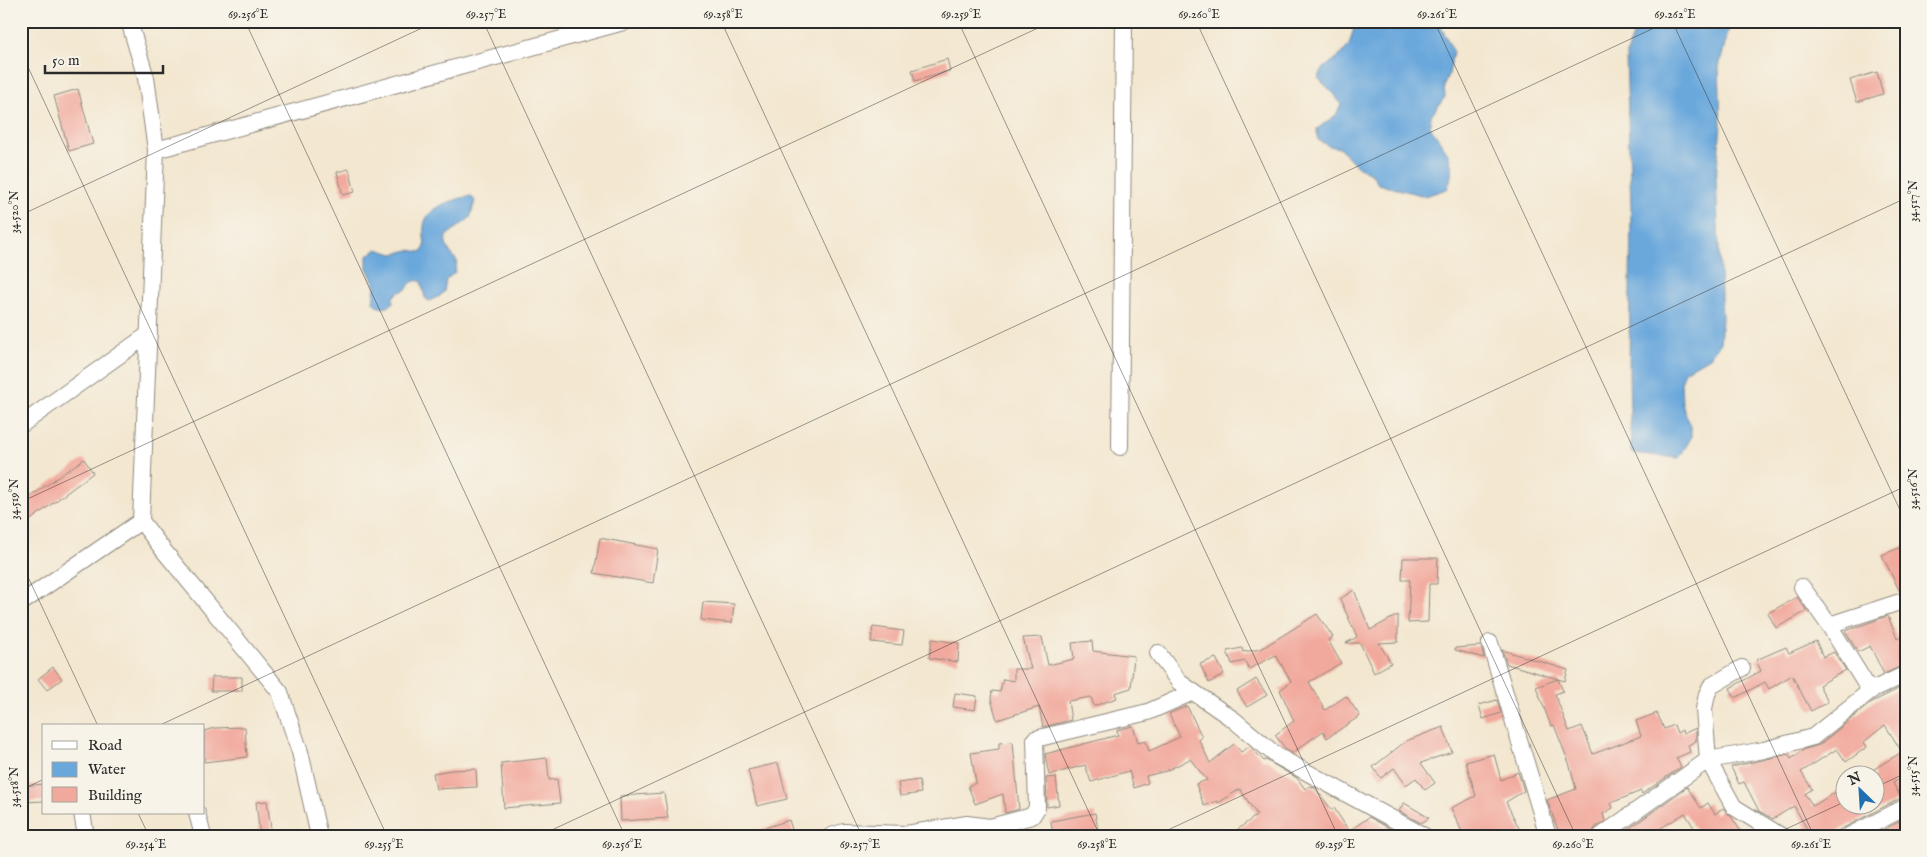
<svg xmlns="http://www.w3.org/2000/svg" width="1927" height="857" font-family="'IM FELL English',serif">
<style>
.water{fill:#6aa8dc;stroke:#4a6a84}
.building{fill:#f2a99d;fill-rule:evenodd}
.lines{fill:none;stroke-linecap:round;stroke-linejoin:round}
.street-casing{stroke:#8f897e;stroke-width:18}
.street{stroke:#fff;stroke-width:16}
.ticks{fill:none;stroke:#2b2b2b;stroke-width:1;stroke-opacity:0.45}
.neatline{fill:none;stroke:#2b2b2b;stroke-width:2}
.ticks-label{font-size:12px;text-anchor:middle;fill:#2b2b2b}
</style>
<rect width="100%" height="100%" fill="#f7f3e8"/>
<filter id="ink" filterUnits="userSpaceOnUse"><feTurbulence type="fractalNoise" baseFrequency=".02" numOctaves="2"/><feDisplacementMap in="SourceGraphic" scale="10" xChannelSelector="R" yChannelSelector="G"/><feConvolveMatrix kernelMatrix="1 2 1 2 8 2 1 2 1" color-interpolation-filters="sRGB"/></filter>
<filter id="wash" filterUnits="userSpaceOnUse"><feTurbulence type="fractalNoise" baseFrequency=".0096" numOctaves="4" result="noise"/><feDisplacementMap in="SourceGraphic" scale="20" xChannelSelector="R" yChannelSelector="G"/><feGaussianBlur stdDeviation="1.12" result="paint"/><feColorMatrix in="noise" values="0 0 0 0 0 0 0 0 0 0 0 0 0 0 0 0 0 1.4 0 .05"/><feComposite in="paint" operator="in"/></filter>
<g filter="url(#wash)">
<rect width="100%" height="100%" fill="#f3e7d0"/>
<!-- water -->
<g class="water">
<path d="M 1356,21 L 1438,21 L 1453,51 L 1449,74 L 1444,85 L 1445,97 L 1431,116 L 1430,127 C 1445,149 1459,162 1447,189 L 1425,196 L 1378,184 L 1372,174 L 1356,165 L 1340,148 L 1329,146 L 1318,140 L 1317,129 L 1336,115 L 1341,105 L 1335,95 L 1318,78 L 1324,68 L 1342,54 L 1349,45 Z"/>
<polygon points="1638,21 1731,21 1719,67 1721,125 1716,178 1722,319 1720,343 1709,357 1685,371 1681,382 1682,404 1691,427 1691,438 1679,458 1631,453 1629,375 1631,207 1626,56"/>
<path d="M 471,196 L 475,201 L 470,218 L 446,236 C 444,247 451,253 457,261 L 455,272 L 446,280 L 444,292 L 440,296 L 429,301 L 425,298 L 421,281 C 414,280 410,282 407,289 L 397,293 L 393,297 L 393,303 C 386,310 379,309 373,302 L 375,285 L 367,268 L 367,256 L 377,249 L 393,254 L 409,250 L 421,252 L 425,247 C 423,226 421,217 440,206 C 451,201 459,198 471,196 Z"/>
</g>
<g id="blocks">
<!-- building -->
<g class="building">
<polygon points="947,59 950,71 915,81 912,70"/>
<polygon points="1877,72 1883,94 1857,102 1850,80"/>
<polygon points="78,89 93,144 69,151 54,96"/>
<polygon points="349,169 355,192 343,195 337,172"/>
<polygon points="84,459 93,473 28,522 21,512 21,503"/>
<polygon points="600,538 658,549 653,583 594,573"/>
<polygon points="1906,545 1906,590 1900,592 1882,555"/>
<polygon points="1403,558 1438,558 1437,584 1429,584 1428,622 1408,623 1410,580 1402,580"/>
<polygon points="1354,590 1370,630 1398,615 1398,642 1379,643 1391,663 1374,673 1360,643 1346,643 1357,637 1340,599"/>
<polygon points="1797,597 1807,611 1776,628 1768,613"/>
<polygon points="703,602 734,604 732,623 701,620"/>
<polygon points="1317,614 1333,637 1328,640 1341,663 1309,682 1325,710 1346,696 1360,716 1327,738 1323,731 1292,753 1286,749 1275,735 1294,721 1280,690 1291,682 1276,655 1249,669 1245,661 1232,664 1227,651 1242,648 1243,652 1261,649"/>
<polygon points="1888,616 1897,638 1902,636 1906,643 1906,664 1884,674 1870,646 1858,652 1845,631"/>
<polygon points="873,627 904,631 902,645 871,642"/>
<polygon points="1042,637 1048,665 1074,659 1072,643 1092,641 1093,651 1134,656 1131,688 1115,693 1117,698 1094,706 1091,697 1068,701 1071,720 1043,727 1039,707 997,720 991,699 992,691 1000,692 1003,679 1014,681 1014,669 1031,669 1023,638"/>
<polygon points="932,639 959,643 958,662 929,658"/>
<polygon points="1816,641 1823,657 1834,652 1846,670 1819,685 1828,702 1811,711 1792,675 1769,689 1765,682 1735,698 1730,688 1761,671 1756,660 1786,647 1789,653"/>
<polygon points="1481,646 1484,658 1455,650 1455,648"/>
<polygon points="1502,650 1568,670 1565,681 1558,679 1563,691 1555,694 1569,731 1582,726 1593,754 1641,736 1636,721 1657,713 1664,729 1674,725 1677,733 1682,730 1683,734 1696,728 1696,741 1688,745 1690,752 1676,758 1681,767 1642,794 1641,791 1611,803 1613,808 1603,814 1605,821 1595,828 1591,836 1560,836 1547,800 1576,789 1569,763 1554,725 1551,726 1536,687 1558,679 1507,664"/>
<polygon points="1216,658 1224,674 1209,683 1200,664"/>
<polygon points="53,667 62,679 47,690 38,679"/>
<polygon points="212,677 242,677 242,691 211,691"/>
<polygon points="1256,679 1267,695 1247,707 1237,691"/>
<path d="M 1906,685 L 1906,775 L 1893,783 L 1901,798 L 1828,836 L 1811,836 L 1794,806 L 1773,819 L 1759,811 L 1744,782 L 1739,784 L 1731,767 L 1789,754 L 1791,759 L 1805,749 L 1819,745 L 1872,702 ZM 1885,725 L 1902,752 L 1874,769 L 1874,804 L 1844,804 L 1844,787 L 1813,806 L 1805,794 L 1812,789 L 1801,772 L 1837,749 L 1846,762 L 1867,747 L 1864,742 Z"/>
<polygon points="955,693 977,696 975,710 953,707"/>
<polygon points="1497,700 1501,713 1483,719 1479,705"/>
<polygon points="1187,706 1202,737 1199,740 1210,763 1234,744 1241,752 1250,746 1264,761 1266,760 1297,778 1305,789 1310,786 1315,788 1332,810 1334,808 1349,831 1369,817 1403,836 1229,836 1257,815 1240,789 1218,803 1217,801 1204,806 1196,784 1207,780 1190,759 1166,771 1146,776 1148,783 1134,788 1129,771 1091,782 1085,765 1049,775 1045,754 1118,735 1117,730 1133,726 1138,743 1146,741 1149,751 1180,737 1169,714"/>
<polygon points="245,727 247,757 204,762 204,731 214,728"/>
<polygon points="1443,727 1452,752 1421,763 1435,783 1425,790 1416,778 1406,785 1394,768 1381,778 1373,767 1406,741"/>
<polygon points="1013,742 1019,809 1005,813 1003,794 975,804 968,786 976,783 971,753 999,749 999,743"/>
<polygon points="1494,754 1501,780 1518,772 1524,791 1506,802 1523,836 1464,836 1451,808 1476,796 1466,762"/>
<polygon points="547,758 549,780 557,779 560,803 504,808 501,763"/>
<polygon points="778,763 787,799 757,806 748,770"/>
<polygon points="476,769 477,787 436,789 433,773 451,770"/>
<polygon points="1056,777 1059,805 1047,807 1046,778"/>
<polygon points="919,780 921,793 900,796 898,783"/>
<polygon points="44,784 44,801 24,802 23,786"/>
<polygon points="1687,787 1701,808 1708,803 1715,814 1723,808 1732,818 1744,836 1699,836 1685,813 1658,830 1663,836 1619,836"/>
<polygon points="664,793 668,818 621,821 620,796"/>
<polygon points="267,801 272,836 260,836 256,802"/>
<polygon points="1404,803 1418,811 1429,818 1421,823 1399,811"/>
<polygon points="1095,813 1099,836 1053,836 1051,821"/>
<polygon points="1906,818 1906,836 1872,836"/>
<polygon points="789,820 794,836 750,836 750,833"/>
</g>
</g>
</g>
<g filter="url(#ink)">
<use href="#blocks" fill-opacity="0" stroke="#8f897e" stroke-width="1"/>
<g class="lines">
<defs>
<g id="street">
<polyline points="129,21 146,78 156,150 141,521 164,551 280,692 300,752 319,836"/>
<polyline points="156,150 627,21"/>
<polyline points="21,425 149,334"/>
<polyline points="1120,447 1124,21"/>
<polyline points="1802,587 1829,625 1870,691"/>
<polyline points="21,603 141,521"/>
<polyline points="1829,625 1906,600"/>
<polyline points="1490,643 1548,836"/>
<polyline points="1158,653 1179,682 1234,720 1277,756 1424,836"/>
<polyline points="1742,668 1711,686 1707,694 1704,709 1708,760 1734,807 1781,836"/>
<polyline points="82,813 86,836"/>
<polyline points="197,813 203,836"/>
<polyline points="831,836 844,832 906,834 967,824 990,827 1032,816 1037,808 1035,739 1148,712 1193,692"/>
<polyline points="1601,836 1708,760 1764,750 1813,737 1870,691 1906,674"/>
<polyline points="1849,836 1906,807"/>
</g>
</defs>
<!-- street casing -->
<use href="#street" class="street-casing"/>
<!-- street -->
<use href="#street" class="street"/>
</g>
</g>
<!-- ticks -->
<path class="ticks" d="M 245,21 L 625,836M 483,21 L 862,836M 721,21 L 1100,836M 958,21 L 1338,836M 1196,21 L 1576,836M 1434,21 L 1814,836M 1672,21 L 1906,523M 21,52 L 387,836M 21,215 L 437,21M 21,502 L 1053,21M 21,562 L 98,726M 158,726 L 1669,21M 1874,788 L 1906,773M 21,790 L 44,779M 138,813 L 149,836M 539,836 L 1906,198M 1155,836 L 1906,486M 1771,836 L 1844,802"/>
<!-- margin -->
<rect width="1927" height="857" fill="none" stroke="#f7f3e8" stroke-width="55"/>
<!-- legend -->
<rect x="42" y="724" width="162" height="90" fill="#f7f3e8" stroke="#a5a39c"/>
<rect x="52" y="741" width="25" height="8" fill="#ffffff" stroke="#a5a39c"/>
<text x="88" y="750" font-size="15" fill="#2b2b2b">Road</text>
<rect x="52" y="762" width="25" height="15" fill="#6aa8dc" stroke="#a5a39c"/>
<text x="88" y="774" font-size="15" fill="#2b2b2b">Water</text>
<rect x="52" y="787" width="25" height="15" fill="#f2a99d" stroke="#a5a39c"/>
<text x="88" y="800" font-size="15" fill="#2b2b2b">Building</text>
<!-- north arrow -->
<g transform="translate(1860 790) rotate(335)"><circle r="24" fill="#f7f3e8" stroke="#a5a39c"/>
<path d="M0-4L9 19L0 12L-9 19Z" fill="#1f6fb2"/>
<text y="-8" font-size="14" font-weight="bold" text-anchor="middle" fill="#2b2b2b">N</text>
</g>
<!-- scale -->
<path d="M45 65v8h118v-8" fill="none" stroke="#2b2b2b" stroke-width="2.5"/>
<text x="52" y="65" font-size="15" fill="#2b2b2b" stroke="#f7f3e8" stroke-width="4" paint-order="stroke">50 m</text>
<rect x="28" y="28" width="1872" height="802" class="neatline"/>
<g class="ticks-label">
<text x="248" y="18">69.256°E</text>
<text x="486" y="18">69.257°E</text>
<text x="723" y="18">69.258°E</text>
<text x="961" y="18">69.259°E</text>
<text x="1199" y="18">69.260°E</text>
<text x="1437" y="18">69.261°E</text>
<text x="1675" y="18">69.262°E</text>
<text transform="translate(1913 201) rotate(-90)" y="4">34.517°N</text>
<text transform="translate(14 212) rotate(-90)" y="4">34.520°N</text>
<text transform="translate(1913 489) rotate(-90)" y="4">34.516°N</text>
<text transform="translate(14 499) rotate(-90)" y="4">34.519°N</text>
<text transform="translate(1913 776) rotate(-90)" y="4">34.515°N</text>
<text transform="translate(14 787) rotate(-90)" y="4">34.518°N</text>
<text x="146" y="848">69.254°E</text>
<text x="384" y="848">69.255°E</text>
<text x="622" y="848">69.256°E</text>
<text x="860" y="848">69.257°E</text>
<text x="1097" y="848">69.258°E</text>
<text x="1335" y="848">69.259°E</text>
<text x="1573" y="848">69.260°E</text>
<text x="1811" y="848">69.261°E</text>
</g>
</svg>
